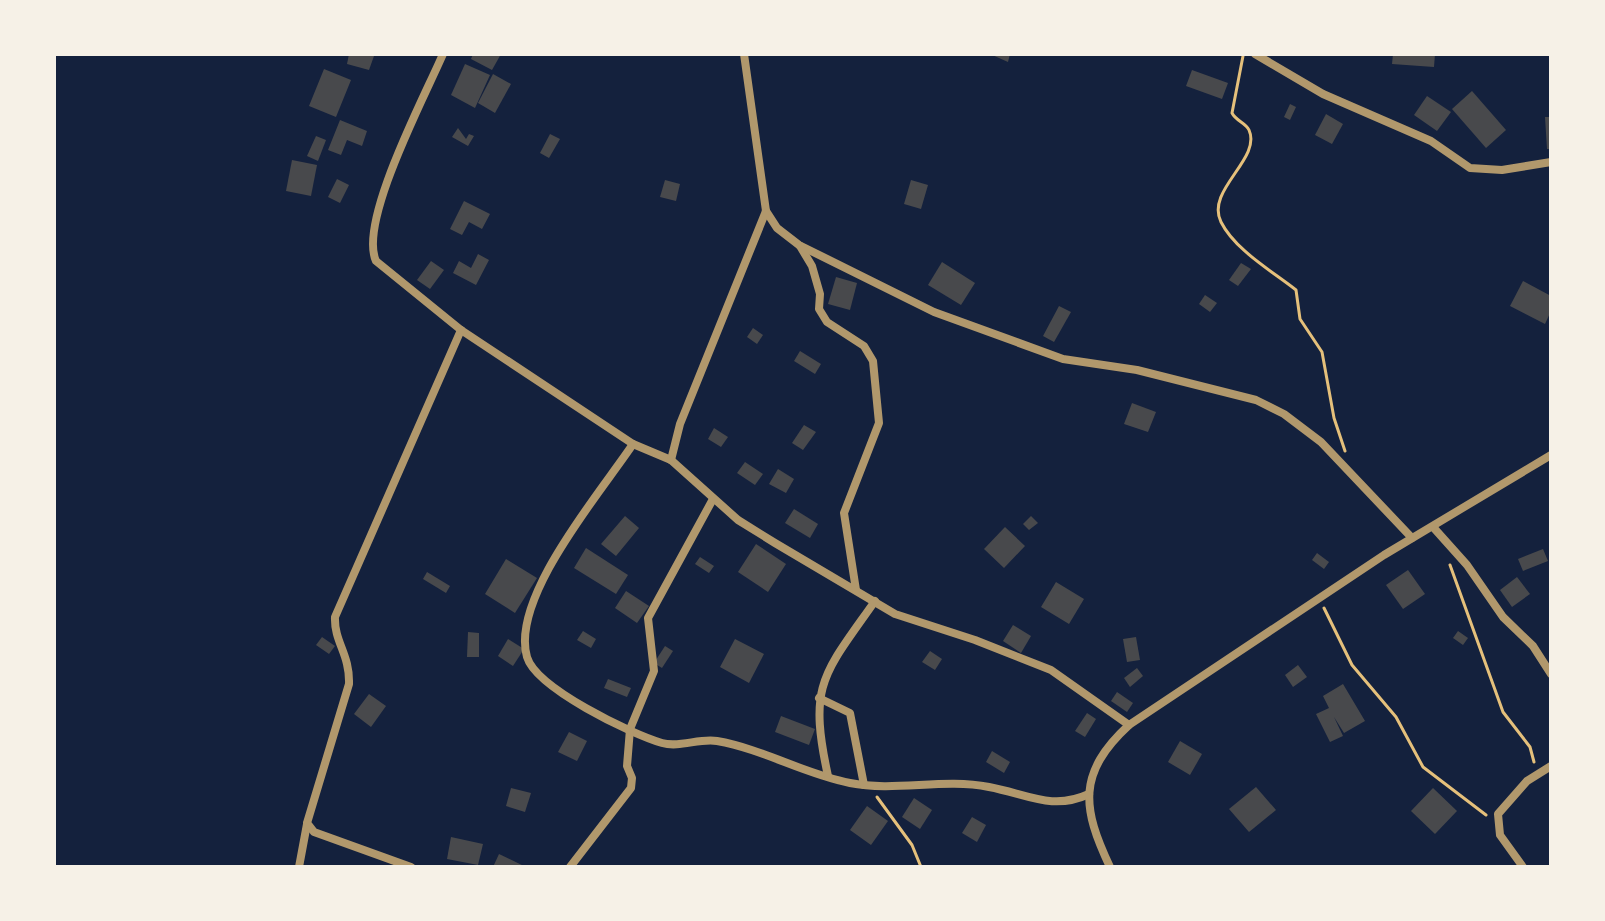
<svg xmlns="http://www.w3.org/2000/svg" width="1605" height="921" font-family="Quicksand,sans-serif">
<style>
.building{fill:#48494c}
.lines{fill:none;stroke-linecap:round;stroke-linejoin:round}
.path{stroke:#e5c07b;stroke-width:3}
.minor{stroke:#b1986c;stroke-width:8}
</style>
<rect width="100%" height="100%" fill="#14213d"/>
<!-- building -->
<g class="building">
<polygon points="349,54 374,56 369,70 347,64"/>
<polygon points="473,54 501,54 492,70 471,59"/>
<polygon points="990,54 1010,54 1008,62"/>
<polygon points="1393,54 1435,54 1434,67 1392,64"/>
<polygon points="465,64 490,75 475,108 451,95"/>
<polygon points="324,69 351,80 336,117 309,106"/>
<polygon points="1192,70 1228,83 1222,99 1186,86"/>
<polygon points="493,74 511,84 495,113 478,103"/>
<polygon points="1472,91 1506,130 1486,148 1452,109"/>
<polygon points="1427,96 1451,112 1437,131 1414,115"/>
<polygon points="1290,104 1296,107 1290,120 1284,117"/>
<polygon points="1326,114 1343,124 1332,144 1315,135"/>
<polygon points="1545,117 1551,117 1551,149 1547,149"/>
<polygon points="340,120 367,131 362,146 347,140 341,155 328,150"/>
<polygon points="458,128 466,139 469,134 474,136 468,146 452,137"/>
<polygon points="550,134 560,139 549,158 540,153"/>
<polygon points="316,136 326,140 318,161 307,156"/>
<polygon points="292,160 317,165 311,196 286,191"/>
<polygon points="337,179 349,185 340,203 328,197"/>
<polygon points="665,180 680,184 676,201 660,197"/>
<polygon points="911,180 928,185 921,209 904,204"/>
<polygon points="464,201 490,214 482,229 469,222 462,235 450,229"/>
<polygon points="478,254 489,260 476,285 453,273 459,261 471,268"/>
<polygon points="431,261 444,270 430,289 417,280"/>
<polygon points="942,262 975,283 961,305 928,285"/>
<polygon points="1241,263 1251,269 1238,286 1229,280"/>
<polygon points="836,277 857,283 850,310 828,304"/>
<polygon points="1523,281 1551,296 1551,311 1545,324 1510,306"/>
<polygon points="1205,295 1217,303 1210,312 1199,304"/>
<polygon points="1059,306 1071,312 1054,342 1043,336"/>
<polygon points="753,328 763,335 757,344 747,337"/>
<polygon points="800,351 821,364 815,374 794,361"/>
<polygon points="1132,403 1156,412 1148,432 1124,424"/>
<polygon points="804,425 816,432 803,450 792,443"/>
<polygon points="714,428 728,437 721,447 708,439"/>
<polygon points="745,462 763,474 755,485 737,473"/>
<polygon points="778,469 794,479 786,493 769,484"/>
<polygon points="794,509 818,524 810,538 785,523"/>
<polygon points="625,516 639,528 616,556 601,544"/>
<polygon points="1031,516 1038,523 1029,530 1023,524"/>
<polygon points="1005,527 1025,546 1004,568 984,549"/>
<polygon points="756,544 786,564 768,592 738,572"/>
<polygon points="586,548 628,575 616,594 574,568"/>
<polygon points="1543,549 1548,561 1523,571 1518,559"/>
<polygon points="1317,553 1329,562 1324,569 1312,560"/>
<polygon points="700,557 714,566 709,573 695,564"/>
<polygon points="506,559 537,578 515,613 485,594"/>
<polygon points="1408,570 1425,594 1403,609 1386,585"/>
<polygon points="427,572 450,586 446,593 423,579"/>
<polygon points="1517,577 1530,594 1512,607 1500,590"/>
<polygon points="1056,582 1084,599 1069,624 1041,607"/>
<polygon points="626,591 649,606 637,623 615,608"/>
<polygon points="1013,625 1031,636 1021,653 1003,641"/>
<polygon points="583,631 596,639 591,648 577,640"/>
<polygon points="1458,631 1468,638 1463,645 1453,638"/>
<polygon points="468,632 479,633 479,657 467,657"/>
<polygon points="322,637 335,646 329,654 316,645"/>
<polygon points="1136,637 1140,660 1127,662 1123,639"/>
<polygon points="508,639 524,649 513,666 498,656"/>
<polygon points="735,639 764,654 749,683 720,667"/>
<polygon points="665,646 673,651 662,668 654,663"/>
<polygon points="930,651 942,659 935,670 922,662"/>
<polygon points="1298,665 1307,677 1293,687 1285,675"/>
<polygon points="1137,668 1143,676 1130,687 1124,678"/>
<polygon points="608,679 631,688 627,697 604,688"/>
<polygon points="1343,684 1365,721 1344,733 1334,717 1343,736 1330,742 1316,714 1329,708 1323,696"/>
<polygon points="1117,692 1133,703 1127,712 1111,701"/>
<polygon points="369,694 386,706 371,727 354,714"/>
<polygon points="1087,713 1096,719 1085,737 1075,731"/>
<polygon points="781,716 815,729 809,745 775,732"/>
<polygon points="569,732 587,741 577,761 558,752"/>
<polygon points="1180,741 1202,754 1190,775 1168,762"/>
<polygon points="992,751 1010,762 1004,773 986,762"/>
<polygon points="1256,787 1276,810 1249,832 1229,809"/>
<polygon points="511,788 531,793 525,812 506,806"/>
<polygon points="1433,788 1457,811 1435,834 1411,811"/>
<polygon points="914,798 932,810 920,829 902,817"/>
<polygon points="867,806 888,821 871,845 850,830"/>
<polygon points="972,817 986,825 977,842 962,833"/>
<polygon points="451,837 483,844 478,865 447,859"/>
<polygon points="499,854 526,867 493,867"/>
</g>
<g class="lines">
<!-- path -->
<g class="path">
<path d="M 1243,56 L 1232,113 C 1236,121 1246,123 1249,130 C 1262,159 1205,190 1221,222 C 1235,250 1272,271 1296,290 L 1300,319 L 1322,352 L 1334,418 L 1345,451"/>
<polyline points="1450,565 1503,712 1530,747 1534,762"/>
<polyline points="1324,608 1352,665 1396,717 1423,767 1486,815"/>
<polyline points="877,797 912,845 921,867"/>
</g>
<!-- minor -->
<g class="minor">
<path d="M 443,54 C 425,96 358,222 376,261 L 461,330 L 633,444 L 671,460 L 738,520 L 775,543 L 895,614 L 975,640 L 1051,670 L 1129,725"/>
<polyline points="1255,54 1323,94 1431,141 1470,168 1502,170 1551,162"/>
<polyline points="766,211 777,228 799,245 934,312 1063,359 1137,370 1256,400 1284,414 1321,442 1412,538"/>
<polyline points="800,246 812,266 820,294 819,309 827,322 864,346 873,361 879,423 844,513 856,590"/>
<path d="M 633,444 C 601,492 510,598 527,657 C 536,688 631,734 662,743 C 680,748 699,738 717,741 C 763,749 804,774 850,783 C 895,792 943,778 989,787 C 1027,794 1052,811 1089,794"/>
<polyline points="671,460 680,424 766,211 744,54"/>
<polyline points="1433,527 1467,565 1503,617 1533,646 1551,674"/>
<polyline points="819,698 850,713 864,785"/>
<path d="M 828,776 C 808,684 823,675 875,601"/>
<polyline points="299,867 307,824"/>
<path d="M 411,867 L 314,832 L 307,823 L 349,684 C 350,654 334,642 335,617 L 461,330"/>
<polyline points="570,867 631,788 632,778 627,766 630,729 654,671 648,618 713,499"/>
<path d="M 1110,867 C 1082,808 1077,773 1129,725 L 1384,555 L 1551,455"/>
<polyline points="1523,867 1500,835 1498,814 1527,781 1551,766"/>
</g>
</g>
<!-- border -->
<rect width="1605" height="921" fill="none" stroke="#f6f1e7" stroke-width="112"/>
</svg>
